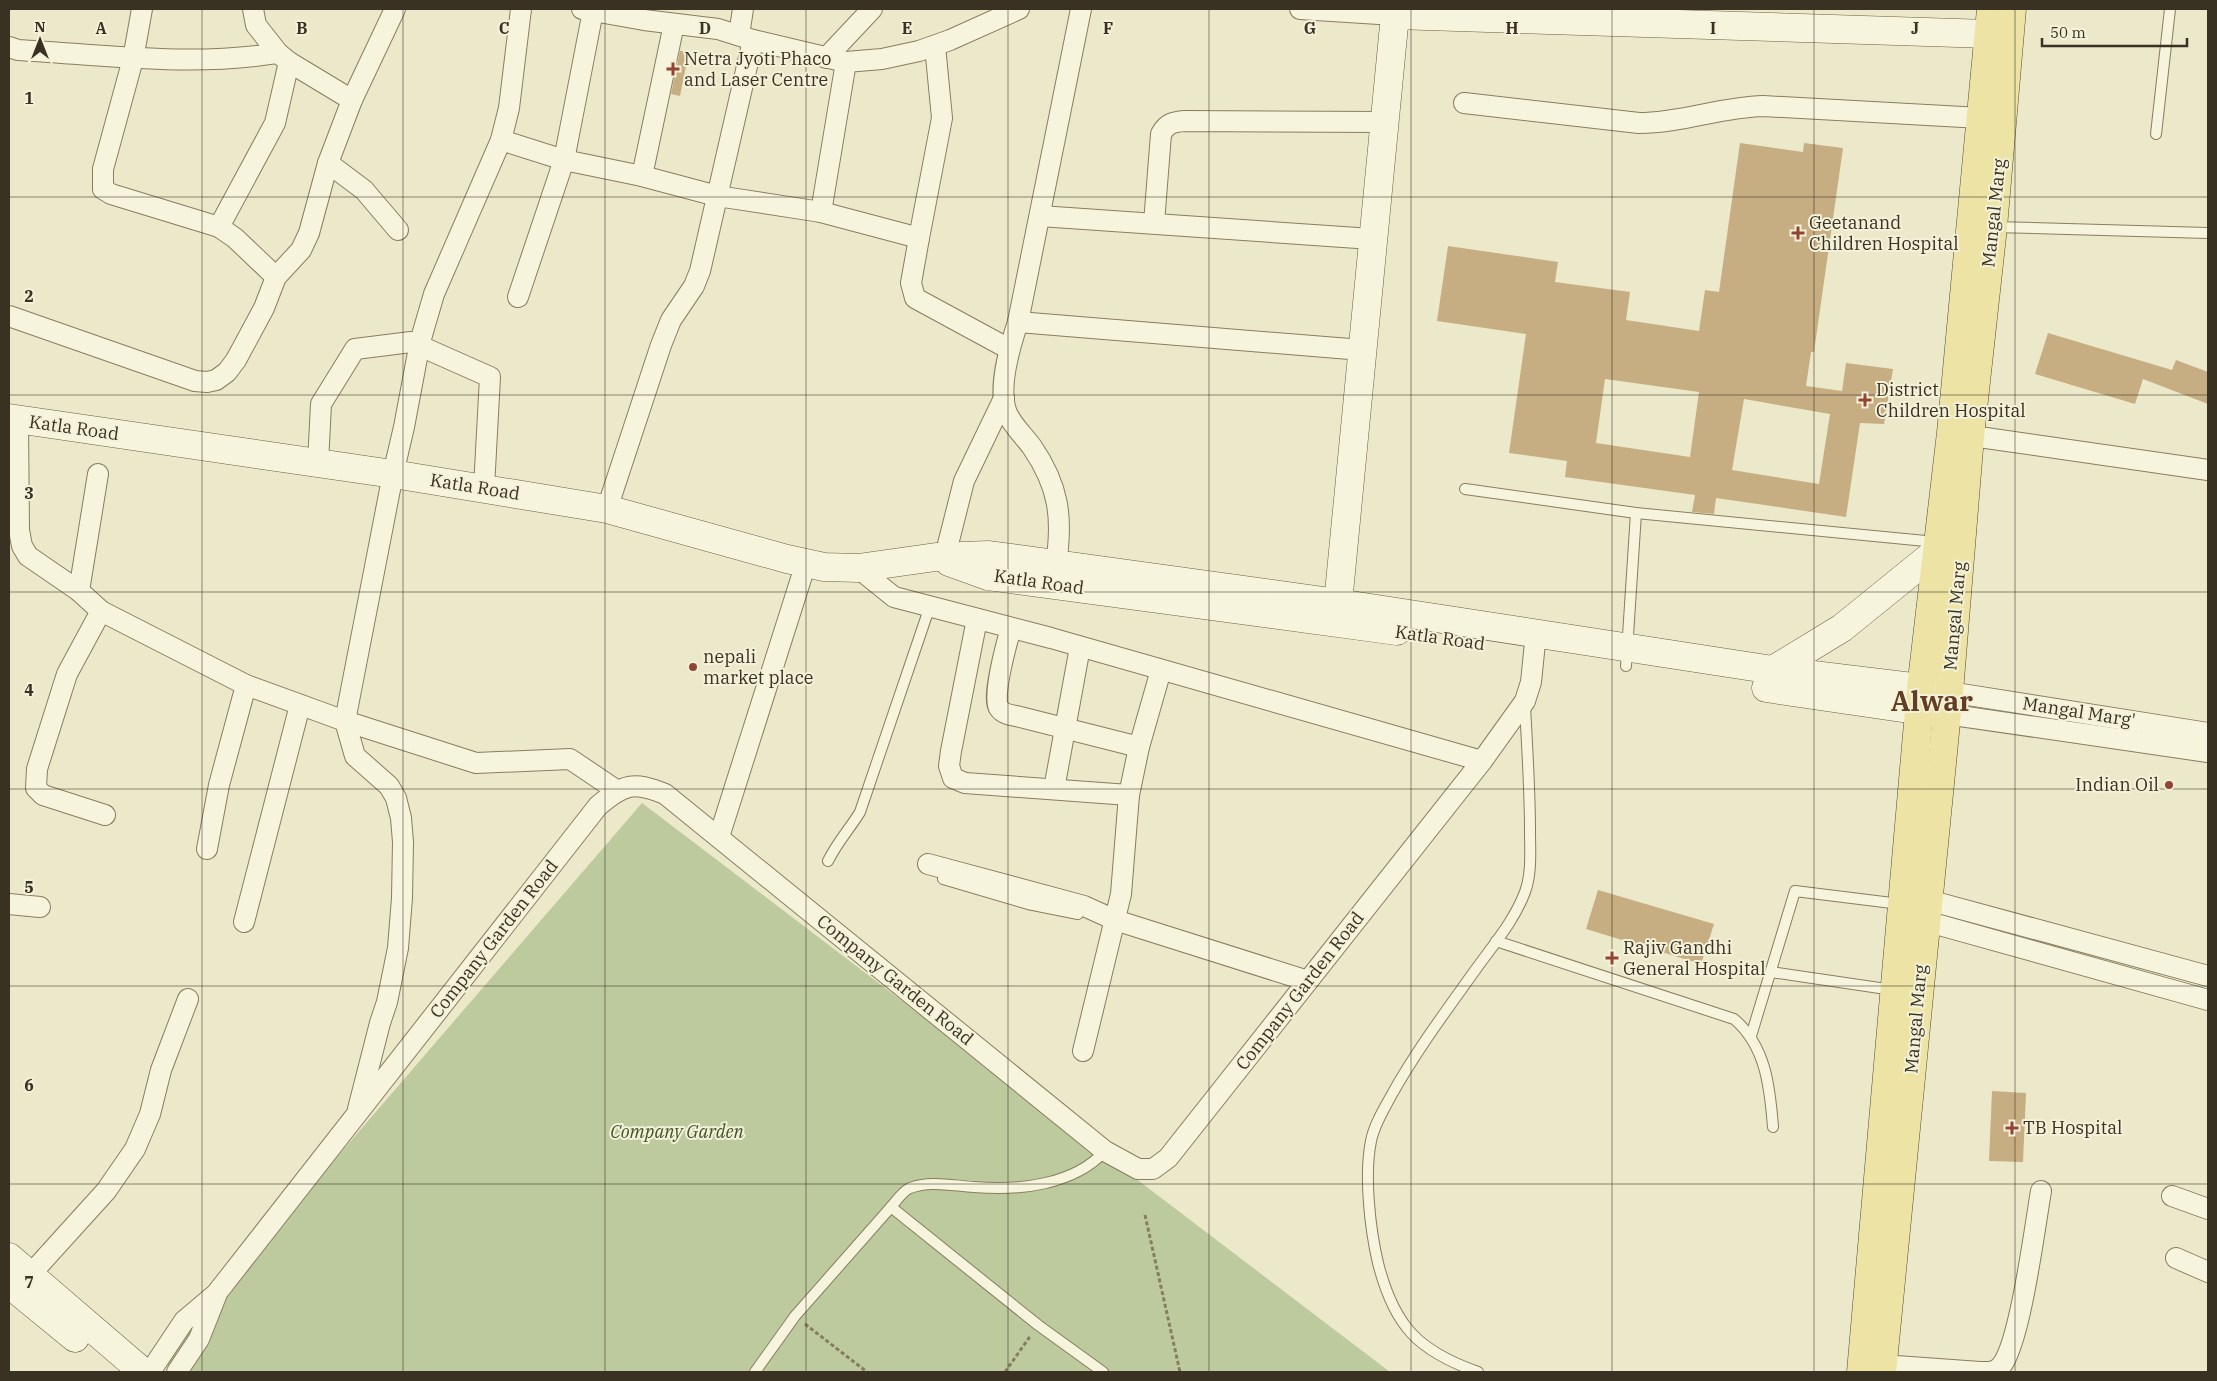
<svg xmlns="http://www.w3.org/2000/svg" width="2217" height="1381" font-family="'IBM Plex Serif',serif">
<style>
.green{fill:#bcca9e}
.building{fill:#c7ad82;fill-rule:evenodd}
.lines{fill:none;stroke-linecap:round;stroke-linejoin:round}
.lane-casing{stroke:#887d5f;stroke-width:12}
.street-casing{stroke:#887d5f;stroke-width:22}
.secondary-casing{stroke:#6a5e42;stroke-width:29}
.primary-casing{stroke:#564a33;stroke-width:29}
.path{stroke:#887d5f;stroke-width:3;stroke-dasharray:4 2.5;stroke-linecap:butt}
.lane{stroke:#f7f4dd;stroke-width:10}
.street{stroke:#f7f4dd;stroke-width:20}
.secondary{stroke:#f7f4dd;stroke-width:28}
.primary{stroke:#ece3a5;stroke-width:28}
.grid{fill:none;stroke:#393222;stroke-width:1;stroke-opacity:0.55}
.poi-dot{fill:#924533;stroke:#f4f1d9;stroke-width:2}
.labels{text-anchor:middle;stroke-width:4;stroke-linejoin:round;paint-order:stroke}
.poi-label{font-size:18px;fill:#393222;stroke:#f4f1d9;text-anchor:start}
.street-label{font-size:18px;fill:#393222;stroke:#f4f1d9}
.park-label{font-size:18px;font-style:italic;fill:#41542a;stroke:#f4f1d9}
.town-label{font-size:28px;font-weight:bold;fill:#633d24;stroke:#f4f1d9}
.grid-label{font-size:16px;text-anchor:middle;font-weight:bold;fill:#393222;stroke:#f4f1d9;stroke-width:4;stroke-linejoin:round;paint-order:stroke}
</style>
<rect width="100%" height="100%" fill="#ece9ca"/>
<!-- green -->
<polygon class="green" points="642,803 1390,1372 178,1372 162,1360"/>
<!-- building -->
<g class="building">
<polygon points="680,51 689,51 680,96 671,94"/>
<path d="M 1740,143 L 1803,152 L 1804,143 L 1843,148 L 1814,352 L 1811,352 L 1806,386 L 1842,391 L 1846,363 L 1893,369 L 1884,424 L 1860,423 L 1846,517 L 1716,498 L 1714,514 L 1692,512 L 1695,495 L 1565,477 L 1567,461 L 1509,453 L 1526,334 L 1437,321 L 1448,246 L 1558,262 L 1555,282 L 1630,292 L 1626,320 L 1699,331 L 1705,290 L 1719,292 ZM 1605,379 L 1699,392 L 1690,457 L 1596,443 ZM 1744,399 L 1830,414 L 1819,484 L 1732,470 Z"/>
<polygon points="2048,333 2172,370 2176,360 2208,372 2208,404 2143,379 2135,404 2035,374"/>
<polygon points="1598,890 1714,924 1701,964 1586,929"/>
<polygon points="1992,1091 2026,1093 2023,1162 1989,1161"/>
</g>
<g class="lines">
<defs>
<g id="lane">
<polyline points="2156,134 2170,9"/>
<polyline points="1994,227 2208,233"/>
<polyline points="1465,489 1636,513 1936,542"/>
<polyline points="1626,666 1636,513"/>
<path d="M 828,861 C 838,841 849,830 860,812 L 930,606"/>
<polyline points="943,879 1028,904 1078,914"/>
<path d="M 1496,941 L 1734,1019 C 1766,1046 1770,1088 1773,1127"/>
<polyline points="1771,972 1893,990"/>
<polyline points="1751,1036 1795,891 1892,903"/>
<path d="M 891,1207 C 896,1201 903,1191 910,1188 C 930,1180 954,1186 974,1187 C 1019,1191 1074,1185 1105,1151"/>
<polyline points="755,1372 795,1316 891,1207 1038,1325 1103,1372"/>
<path d="M 1478,1372 C 1418,1351 1394,1326 1378,1263 C 1370,1229 1364,1175 1371,1141 C 1374,1125 1383,1111 1391,1096 C 1416,1051 1446,1011 1476,969 C 1494,944 1514,921 1525,892 C 1532,873 1530,850 1530,831 C 1530,789 1527,747 1525,705"/>
</g>
<g id="street">
<polyline points="142,9 133,59 103,169 103,189 111,194 219,227 235,238 276,277"/>
<polyline points="253,9 256,25 278,53 289,62 352,100"/>
<polyline points="582,9 644,20 718,29 753,40 846,62 882,59 919,51 950,40 1019,9"/>
<polyline points="1300,9 1395,15"/>
<polyline points="739,35 743,9"/>
<path d="M 9,47 L 18,50 C 105,55 191,67 278,53"/>
<polyline points="826,58 872,9"/>
<path d="M 1464,103 L 1639,123 C 1681,123 1721,107 1763,106 L 1981,118"/>
<polyline points="501,140 564,160 642,176 717,196 821,212 919,238 911,283 915,298 1009,349"/>
<polyline points="328,163 364,190 398,230"/>
<polyline points="642,176 674,24"/>
<polyline points="821,212 846,62"/>
<polyline points="1040,216 1372,239"/>
<path d="M 1154,223 L 1161,134 C 1167,123 1173,122 1185,121 L 1384,122"/>
<polyline points="219,227 275,123 289,62"/>
<polyline points="919,238 942,118 935,46"/>
<polyline points="518,297 564,160 593,11"/>
<polyline points="9,316 195,381 207,382 216,380 227,372 236,360 264,308 276,277 301,250 309,233 328,163 352,100 395,9"/>
<polyline points="1018,322 1362,350"/>
<polyline points="18,420 19,530 22,546 28,556 79,591 101,611 246,685 345,721 476,763 570,759 616,790"/>
<polyline points="1958,434 2208,470"/>
<polyline points="318,463 321,404 355,349 411,342 490,377 484,488"/>
<polyline points="607,509 661,345 671,320 694,286 700,271 753,40"/>
<polyline points="944,560 964,481 1004,398"/>
<path d="M 1056,564 C 1063,518 1059,486 1032,447 C 1024,436 1012,425 1007,413 C 997,389 1010,346 1018,322 L 1081,9"/>
<polyline points="858,568 894,597 1051,638 1482,761"/>
<polyline points="79,591 98,474"/>
<polyline points="101,611 67,674 37,769 36,788 43,795 105,815"/>
<polyline points="977,619 951,751 949,766 953,778 965,783 1129,795"/>
<path d="M 1011,628 C 1007,642 991,699 999,708 C 1003,714 1010,715 1016,716 L 1139,747"/>
<polyline points="1949,692 2208,733"/>
<polyline points="1946,714 2208,752"/>
<polyline points="1054,789 1080,647"/>
<polyline points="719,837 806,563"/>
<polyline points="207,849 219,785 246,685"/>
<polyline points="928,864 1084,906 1115,920 1308,981"/>
<polyline points="1928,900 2208,976"/>
<polyline points="9,904 40,907"/>
<polyline points="1925,921 2208,1000"/>
<polyline points="244,922 300,705"/>
<polyline points="1083,1051 1121,894 1129,795 1139,747 1161,670"/>
<polyline points="358,1109 380,1023 387,1002 398,948 402,898 403,842 401,818 396,798 389,786 355,756 345,721 393,474 404,427 420,342 434,294 501,140 509,108 521,9"/>
<polyline points="2172,1196 2208,1209"/>
<polyline points="2176,1258 2208,1272"/>
<polyline points="29,1276 106,1191 135,1149 150,1114 161,1070 188,999"/>
<path d="M 1882,1365 L 1980,1372 C 1988,1372 1995,1373 2001,1366 C 2020,1344 2035,1226 2041,1191"/>
<path d="M 150,1372 L 184,1321 L 216,1294 L 598,806 C 624,784 633,781 665,794 L 1105,1151 L 1138,1169 L 1153,1169 L 1168,1158 L 1482,761 L 1525,701 L 1531,682 L 1536,633"/>
<polyline points="177,1372 199,1339 216,1296"/>
</g>
<g id="secondary">
<polyline points="9,418 393,474 607,509 787,559 824,567 858,568 936,557 989,555 1338,603 1773,670 1945,691"/>
<polyline points="949,562 988,576 1397,631"/>
<polyline points="1338,603 1395,15 1989,34"/>
<polyline points="1773,670 1842,628 1937,551"/>
<polyline points="1766,688 1943,714"/>
<polyline points="9,1257 143,1372"/>
<polyline points="9,1284 75,1338"/>
</g>
<g id="primary">
<polyline points="1861,1372 1921,689 1951,433 1991,9"/>
<polyline points="1882,1372 1949,692 1970,436 1993,227 2012,9"/>
</g>
</defs>
<!-- lane casing -->
<use href="#lane" class="lane-casing"/>
<!-- street casing -->
<use href="#street" class="street-casing"/>
<!-- secondary casing -->
<use href="#secondary" class="secondary-casing"/>
<!-- primary casing -->
<use href="#primary" class="primary-casing"/>
<!-- path -->
<g class="path">
<polyline points="1145,1215 1180,1372"/>
<polyline points="805,1324 867,1372"/>
<polyline points="1005,1372 1031,1335"/>
</g>
<!-- lane -->
<use href="#lane" class="lane"/>
<!-- street -->
<use href="#street" class="street"/>
<!-- secondary -->
<use href="#secondary" class="secondary"/>
<!-- primary -->
<use href="#primary" class="primary"/>
</g>
<!-- grid -->
<path class="grid" d="M 202,9 L 202,1372M 403,9 L 403,1372M 605,9 L 605,1372M 806,9 L 806,1372M 1008,9 L 1008,1372M 1209,9 L 1209,1372M 1411,9 L 1411,1372M 1612,9 L 1612,1372M 1814,9 L 1814,1372M 2015,9 L 2015,1372M 9,197 L 2208,197M 9,395 L 2208,395M 9,592 L 2208,592M 9,789 L 2208,789M 9,986 L 2208,986M 9,1184 L 2208,1184"/>
<!-- markers -->
<g class="poi-dot">
<path d="M670.5 61.5h5v5h5v5h-5v5h-5v-5h-5v-5h5z"/>
<path d="M1795.5 225.5h5v5h5v5h-5v5h-5v-5h-5v-5h5z"/>
<path d="M1862.5 392.5h5v5h5v5h-5v5h-5v-5h-5v-5h5z"/>
<circle cx="693" cy="667" r="5"/>
<circle cx="2169" cy="785" r="5"/>
<path d="M1609.5 950.5h5v5h5v5h-5v5h-5v-5h-5v-5h5z"/>
<path d="M2009.5 1120.5h5v5h5v5h-5v5h-5v-5h-5v-5h5z"/>
</g>
<g class="labels">
<!-- poi labels -->
<g class="poi-label">
<text x="684" y="65">Netra Jyoti Phaco<tspan x="684" dy="21">and Laser Centre</tspan></text>
<text x="1809" y="229">Geetanand<tspan x="1809" dy="21">Children Hospital</tspan></text>
<text x="1876" y="396">District<tspan x="1876" dy="21">Children Hospital</tspan></text>
<text x="703" y="663">nepali<tspan x="703" dy="21">market place</tspan></text>
<text x="2159" y="791" text-anchor="end">Indian Oil</text>
<text x="1623" y="954">Rajiv Gandhi<tspan x="1623" dy="21">General Hospital</tspan></text>
<text x="2023" y="1134">TB Hospital</text>
</g>
<!-- street labels -->
<g class="street-label">
<text transform="translate(1994 213) rotate(-84)" y="6">Mangal Marg</text>
<text transform="translate(74 428) rotate(8)" y="6">Katla Road</text>
<text transform="translate(475 487) rotate(9)" y="6">Katla Road</text>
<text transform="translate(1039 582) rotate(8)" y="6">Katla Road</text>
<text transform="translate(1955 616) rotate(-85)" y="6">Mangal Marg</text>
<text transform="translate(1440 638) rotate(8)" y="6">Katla Road</text>
<text transform="translate(2079 712) rotate(9)" y="6">Mangal Marg'</text>
<text transform="translate(494 939) rotate(-52)" y="6">Company Garden Road</text>
<text transform="translate(895 980) rotate(39)" y="6">Company Garden Road</text>
<text transform="translate(1300 991) rotate(-52)" y="6">Company Garden Road</text>
<text transform="translate(1916 1019) rotate(-85)" y="6">Mangal Marg</text>
</g>
<!-- park labels -->
<g class="park-label">
<text x="677" y="1138">Company Garden</text>
</g>
<!-- town labels -->
<g class="town-label">
<text x="1932" y="711">Alwar</text>
</g>
</g>
<g class="grid-label">
<text x="101" y="34">A</text>
<text x="302" y="34">B</text>
<text x="504" y="34">C</text>
<text x="705" y="34">D</text>
<text x="907" y="34">E</text>
<text x="1108" y="34">F</text>
<text x="1310" y="34">G</text>
<text x="1512" y="34">H</text>
<text x="1713" y="34">I</text>
<text x="1915" y="34">J</text>
<text x="29" y="104">1</text>
<text x="29" y="302">2</text>
<text x="29" y="499">3</text>
<text x="29" y="696">4</text>
<text x="29" y="893">5</text>
<text x="29" y="1091">6</text>
<text x="29" y="1288">7</text>
</g>
<!-- border -->
<rect width="2217" height="1381" fill="none" stroke="#393222" stroke-width="20"/>
<!-- north arrow -->
<g transform="translate(40 40)" stroke="#f4f1d9" stroke-width="4" paint-order="stroke">
<path d="M0-4L9 19L0 12L-9 19Z" fill="#393222"/>
<text y="-8" font-size="14" font-weight="bold" text-anchor="middle" fill="#393222">N</text>
</g>
<!-- scale -->
<path d="M2042 38v8h145v-8" fill="none" stroke="#393222" stroke-width="2.5"/>
<text x="2050" y="38" font-size="15" fill="#393222" stroke="#f4f1d9" stroke-width="4" paint-order="stroke">50 m</text>
</svg>
